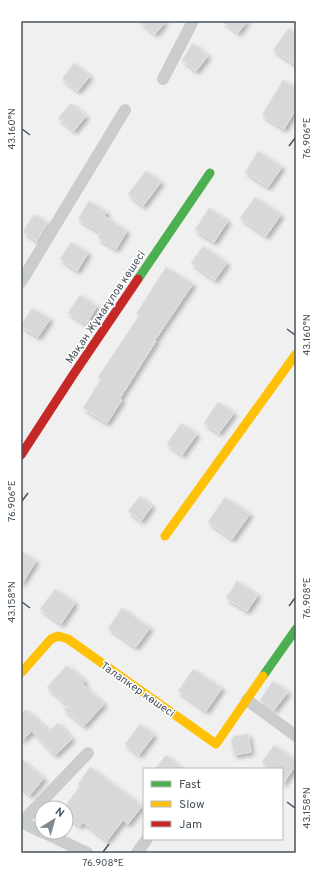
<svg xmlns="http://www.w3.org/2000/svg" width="317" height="874" font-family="Overpass,sans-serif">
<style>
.building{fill:#d8d8da;stroke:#e2e2e3;filter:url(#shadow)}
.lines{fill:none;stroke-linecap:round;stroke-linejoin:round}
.street{stroke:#caccce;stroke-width:12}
.fast{stroke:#4caf50;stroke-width:9}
.slow{stroke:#ffc107;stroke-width:9}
.jam{stroke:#c62828;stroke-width:9}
.ticks{fill:none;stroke:#47535c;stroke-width:1.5}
.labels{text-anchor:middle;stroke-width:3;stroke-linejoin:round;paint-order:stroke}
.street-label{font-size:11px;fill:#47535c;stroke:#fff}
.neatline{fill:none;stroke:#47535c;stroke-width:1.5}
.ticks-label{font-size:10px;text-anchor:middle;fill:#47535c}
</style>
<defs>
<filter id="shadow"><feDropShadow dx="3" dy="3" stdDeviation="2" flood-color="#0004"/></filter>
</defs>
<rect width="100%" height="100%" fill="#f1f0f0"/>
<!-- building -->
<g class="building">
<polygon points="139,21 166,21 155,34"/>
<polygon points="222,21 247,21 238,33"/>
<polygon points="289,28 296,34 296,65 273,50"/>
<polygon points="193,43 208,56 196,71 182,60"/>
<polygon points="74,63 90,76 78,91 62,79"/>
<polygon points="283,80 296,88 296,109 284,129 262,115"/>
<polygon points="71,103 86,116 74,131 58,118"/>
<polygon points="258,151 282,167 268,187 245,172"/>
<polygon points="146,171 161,182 143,206 128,194"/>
<polygon points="255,197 281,215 266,236 240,218"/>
<polygon points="89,201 107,212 104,216 127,231 116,249 98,238 101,233 78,219"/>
<polygon points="209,208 228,221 214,242 195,230"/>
<polygon points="34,214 48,223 37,241 23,232"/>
<polygon points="71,242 88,253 77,271 60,259"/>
<polygon points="203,246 227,263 215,280 191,263"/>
<polygon points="166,267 193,284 155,340 156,341 120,398 122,400 107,423 83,408 101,379 98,377 139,316 136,314"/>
<polygon points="80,295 97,306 86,324 68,313"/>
<polygon points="32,308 50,319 38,337 21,326"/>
<polygon points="218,402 234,413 219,433 204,423"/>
<polygon points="181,423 197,434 182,455 167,444"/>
<polygon points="140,496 152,506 141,521 128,511"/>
<polygon points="225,497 250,514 232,539 208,522"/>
<polygon points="21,551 36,561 21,585"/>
<polygon points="237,581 258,595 247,611 226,598"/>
<polygon points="55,589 75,603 61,624 40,609"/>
<polygon points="122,608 150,628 136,647 108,628"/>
<polygon points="67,665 85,681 82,684 104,704 84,726 63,708 71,708 47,687"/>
<polygon points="193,669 222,688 206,711 178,691"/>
<polygon points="273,681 288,692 274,710 260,700"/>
<polygon points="26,709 49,731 58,723 72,739 55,755 32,731 21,741 21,714"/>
<polygon points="140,724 154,735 139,755 125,744"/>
<polygon points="248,734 251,752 234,755 231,740 234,736"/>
<polygon points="274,745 296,760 296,765 282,785 282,769 271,769 262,762"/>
<polygon points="166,755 183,769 155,769"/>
<polygon points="21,759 44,778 30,795 21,788"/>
<polygon points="90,767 142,806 128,824 123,820 107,841 83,822 80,826 66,816 66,805 80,786 78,784"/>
</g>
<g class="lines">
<!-- street -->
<g class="street">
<polyline points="163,79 193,21"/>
<polyline points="21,282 125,110"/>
<polyline points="247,700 296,736"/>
<polyline points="21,822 42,832"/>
<polyline points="22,822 88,753"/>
<polyline points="43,832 87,853"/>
<polyline points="137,853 147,839"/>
</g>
<!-- fast -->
<g class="fast">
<polyline points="138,279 210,173"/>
<polyline points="263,676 296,629"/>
</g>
<!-- slow -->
<g class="slow">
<polyline points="165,536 296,354"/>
<polyline points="21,673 51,639 58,636 68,639 216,744 263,676"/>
</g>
<!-- jam -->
<polyline class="jam" points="21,455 73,375 138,279"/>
</g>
<!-- ticks -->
<path class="ticks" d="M 22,129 L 30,135M 289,146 L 295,138M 287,329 L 295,335M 22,501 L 28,493M 22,602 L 30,608M 289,606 L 295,598M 287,802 L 295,808M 103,852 L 109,844"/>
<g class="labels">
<!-- street labels -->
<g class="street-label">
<text transform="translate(105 307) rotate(-56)" y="4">Мақан Жұмағұлов көшесі</text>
<text transform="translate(138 689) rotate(35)" y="4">Талапкер көшесі</text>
</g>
</g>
<!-- border -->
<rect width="317" height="874" fill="none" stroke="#ffffff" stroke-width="44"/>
<!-- legend -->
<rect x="143" y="768" width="140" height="72" fill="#ffffff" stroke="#b5babe"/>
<rect x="151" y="781" width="20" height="6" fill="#4caf50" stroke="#b5babe"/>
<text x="179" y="788" font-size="12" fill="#47535c">Fast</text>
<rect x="151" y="801" width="20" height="6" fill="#ffc107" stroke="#b5babe"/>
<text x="179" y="808" font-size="12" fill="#47535c">Slow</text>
<rect x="151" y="821" width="20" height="6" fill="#c62828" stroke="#b5babe"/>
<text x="179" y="828" font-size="12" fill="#47535c">Jam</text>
<!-- north arrow -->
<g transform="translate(54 820) rotate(37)"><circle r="19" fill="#ffffff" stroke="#b5babe"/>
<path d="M0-3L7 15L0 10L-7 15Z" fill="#828a90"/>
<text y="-6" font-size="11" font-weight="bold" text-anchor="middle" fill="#47535c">N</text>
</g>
<rect x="22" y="22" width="273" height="830" class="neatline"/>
<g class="ticks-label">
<text transform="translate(11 129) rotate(-90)" y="4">43.160°N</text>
<text transform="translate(306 138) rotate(-90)" y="4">76.906°E</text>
<text transform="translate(306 335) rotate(-90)" y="4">43.160°N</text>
<text transform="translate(11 501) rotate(-90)" y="4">76.906°E</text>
<text transform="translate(306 598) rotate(-90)" y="4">76.908°E</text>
<text transform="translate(11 602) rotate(-90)" y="4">43.158°N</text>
<text transform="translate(306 808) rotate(-90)" y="4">43.158°N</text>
<text x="103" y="866">76.908°E</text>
</g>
</svg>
